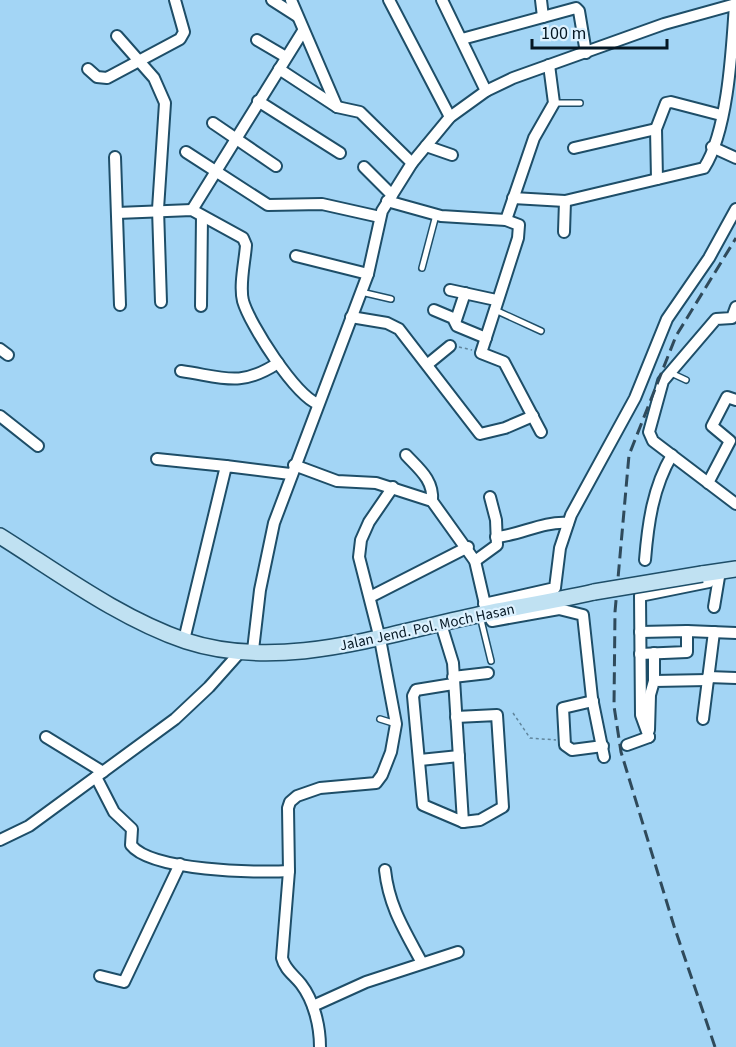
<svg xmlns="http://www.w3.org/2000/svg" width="736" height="1047" font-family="'Source Sans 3',sans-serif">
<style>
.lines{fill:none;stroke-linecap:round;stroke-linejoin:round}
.lane-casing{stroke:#1e4e68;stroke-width:8}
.street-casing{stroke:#1e4e68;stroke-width:14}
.secondary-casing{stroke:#1e4e68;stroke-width:18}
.path{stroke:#60859c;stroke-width:1.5;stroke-dasharray:3 3;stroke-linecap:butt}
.lane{stroke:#fff;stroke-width:5}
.street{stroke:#fff;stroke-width:10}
.secondary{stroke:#c0e1f2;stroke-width:15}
.rail{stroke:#2f4a5b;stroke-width:3;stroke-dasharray:12 6;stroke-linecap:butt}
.secondary-bridge-casing{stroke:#1e4e68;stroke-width:18;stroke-linecap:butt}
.secondary-bridge{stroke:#c0e1f2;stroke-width:15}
.labels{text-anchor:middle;stroke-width:4.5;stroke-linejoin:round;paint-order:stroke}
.street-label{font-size:15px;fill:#051723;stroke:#def2ff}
</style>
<rect width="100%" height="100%" fill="#a3d5f5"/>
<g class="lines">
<defs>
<g id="lane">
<polyline points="554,103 580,103"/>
<polyline points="422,268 436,215"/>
<polyline points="361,292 391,299"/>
<polyline points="493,309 541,331"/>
<polyline points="671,373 686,380"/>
<polyline points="480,616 491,661"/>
<polyline points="380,719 396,724"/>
</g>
<g id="street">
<polyline points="272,0 297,16"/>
<polyline points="291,0 337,107"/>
<polyline points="389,0 450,117"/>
<polyline points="442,0 486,91"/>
<polyline points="541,0 543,17"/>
<polyline points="117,36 154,78 165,103 158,209 161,302"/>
<polyline points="462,39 576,8 579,11 586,53"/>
<polyline points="257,40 286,57"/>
<polyline points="88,69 97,77 107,78 180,39 184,32 175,0"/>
<polyline points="279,69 337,107 360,112 412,163"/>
<polyline points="258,101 340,153"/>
<polyline points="213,123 276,166"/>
<polyline points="426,146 452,155"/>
<polyline points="712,147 736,158"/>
<polyline points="574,148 656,129"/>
<polyline points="186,152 268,205 322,204 380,217"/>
<polyline points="115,157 120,305"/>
<polyline points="364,167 392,195"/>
<polyline points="657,179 656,129 666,103 671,102 721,115"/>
<path d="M 513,198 L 565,201 L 704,168 C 728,131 732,49 735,4"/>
<polyline points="387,201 441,216 506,220 519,225 518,238 481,353 504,362 541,432"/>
<polyline points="192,210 303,31"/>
<path d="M 117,213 L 192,210 L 243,238 L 246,245 C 245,261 239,285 243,301 C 250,325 295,395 318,404"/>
<polyline points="506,220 534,138 554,103 549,65"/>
<polyline points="564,232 565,201"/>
<polyline points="296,256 368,274"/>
<polyline points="450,290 496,300"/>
<polyline points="201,306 202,216"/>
<polyline points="736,307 732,318 716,319 663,381 649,432 653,441 736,504"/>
<polyline points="434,310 453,318 457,326 486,338"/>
<polyline points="351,317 387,323 399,329 480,434 505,428 533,416"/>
<polyline points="456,320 465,293"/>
<polyline points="0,349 8,355"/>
<polyline points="428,364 450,346"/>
<path d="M 181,371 C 223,377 240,388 278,363"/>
<polyline points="0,416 38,446"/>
<path d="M 406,455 C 419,469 434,480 432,501"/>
<polyline points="157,459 226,466"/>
<polyline points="294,465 337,481 376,483 432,501 475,561 487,613 492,621 559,609 583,615 592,698 604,757"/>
<polyline points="708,483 730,441 712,426 727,397 736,400"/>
<path d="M 496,537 C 521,535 542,521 568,523"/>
<path d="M 645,560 C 648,523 653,487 672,455"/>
<polyline points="475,561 497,545 496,520 490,497"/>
<polyline points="370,597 468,547"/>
<polyline points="484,604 555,588 560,548 571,515 635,398 667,319 709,258 736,209"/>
<polyline points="714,607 720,571"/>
<polyline points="441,624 453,663 463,822 423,805 413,696 416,690 453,684"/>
<polyline points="687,631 736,633"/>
<polyline points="640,632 687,631 687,652 640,654"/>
<polyline points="184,640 226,466 290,474"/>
<polyline points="253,650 260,590 274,523 368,274 382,211 412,163 450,117 486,91 513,78 664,24 736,4"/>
<polyline points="654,653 654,681"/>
<polyline points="453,677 488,673"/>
<polyline points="708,677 736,678"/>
<polyline points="593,701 563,708 565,745 572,750 603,746"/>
<polyline points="456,717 497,715 503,807 480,820 463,822"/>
<polyline points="703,719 714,632"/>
<polyline points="649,730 650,695 654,681 708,680"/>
<polyline points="46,737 103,772"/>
<polyline points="649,737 641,715 640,596 709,582 711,572"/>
<polyline points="627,745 649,737"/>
<polyline points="420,760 459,756"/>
<path d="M 96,777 L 114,812 L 132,829 L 131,845 C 151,871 257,873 289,871"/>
<polyline points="0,840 29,826 175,719 209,687 242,650"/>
<path d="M 385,870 C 389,907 405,931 422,963"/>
<polyline points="100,976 124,982 180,864"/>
<polyline points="313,1006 366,982 458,952"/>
<path d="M 320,1047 C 320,1026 314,1001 301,984 C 294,975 285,970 282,958 L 289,871 L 288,808 L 290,802 L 297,796 L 320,788 L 376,783 L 382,775 L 391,752 L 396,724 L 380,639 L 359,557 L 361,540 L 369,522 L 393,487"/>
</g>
<g id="secondary">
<path d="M 0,536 C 59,573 119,618 186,641 C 284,673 391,632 487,613 C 523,606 559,600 594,592"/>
<polyline points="702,574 736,569"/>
</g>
</defs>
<!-- lane casing -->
<use href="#lane" class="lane-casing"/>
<!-- street casing -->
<use href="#street" class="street-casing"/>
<!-- secondary casing -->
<use href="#secondary" class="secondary-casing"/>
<!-- path -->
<g class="path">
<polyline points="459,347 472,350"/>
<polyline points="513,713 530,738 556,740"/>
</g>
<!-- lane -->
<use href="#lane" class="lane"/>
<!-- street -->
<use href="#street" class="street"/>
<!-- secondary -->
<use href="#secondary" class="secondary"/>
<!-- rail -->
<polyline class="rail" points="715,1047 674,926 621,752 614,706 615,612 629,455 676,336 736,238"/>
<defs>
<polyline id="secondary-bridge" points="594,592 702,574"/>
</defs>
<!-- secondary-bridge casing -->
<use href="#secondary-bridge" class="secondary-bridge-casing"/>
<!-- secondary-bridge -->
<use href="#secondary-bridge" class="secondary-bridge"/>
</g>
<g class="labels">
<!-- street labels -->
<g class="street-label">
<text transform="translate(427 627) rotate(-12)" y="5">Jalan Jend. Pol. Moch Hasan</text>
</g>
</g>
<!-- scale -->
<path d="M532 39v9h135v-9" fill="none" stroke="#051723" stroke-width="3"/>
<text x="541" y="39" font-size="18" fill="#051723" stroke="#def2ff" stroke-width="4.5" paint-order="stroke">100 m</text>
</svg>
